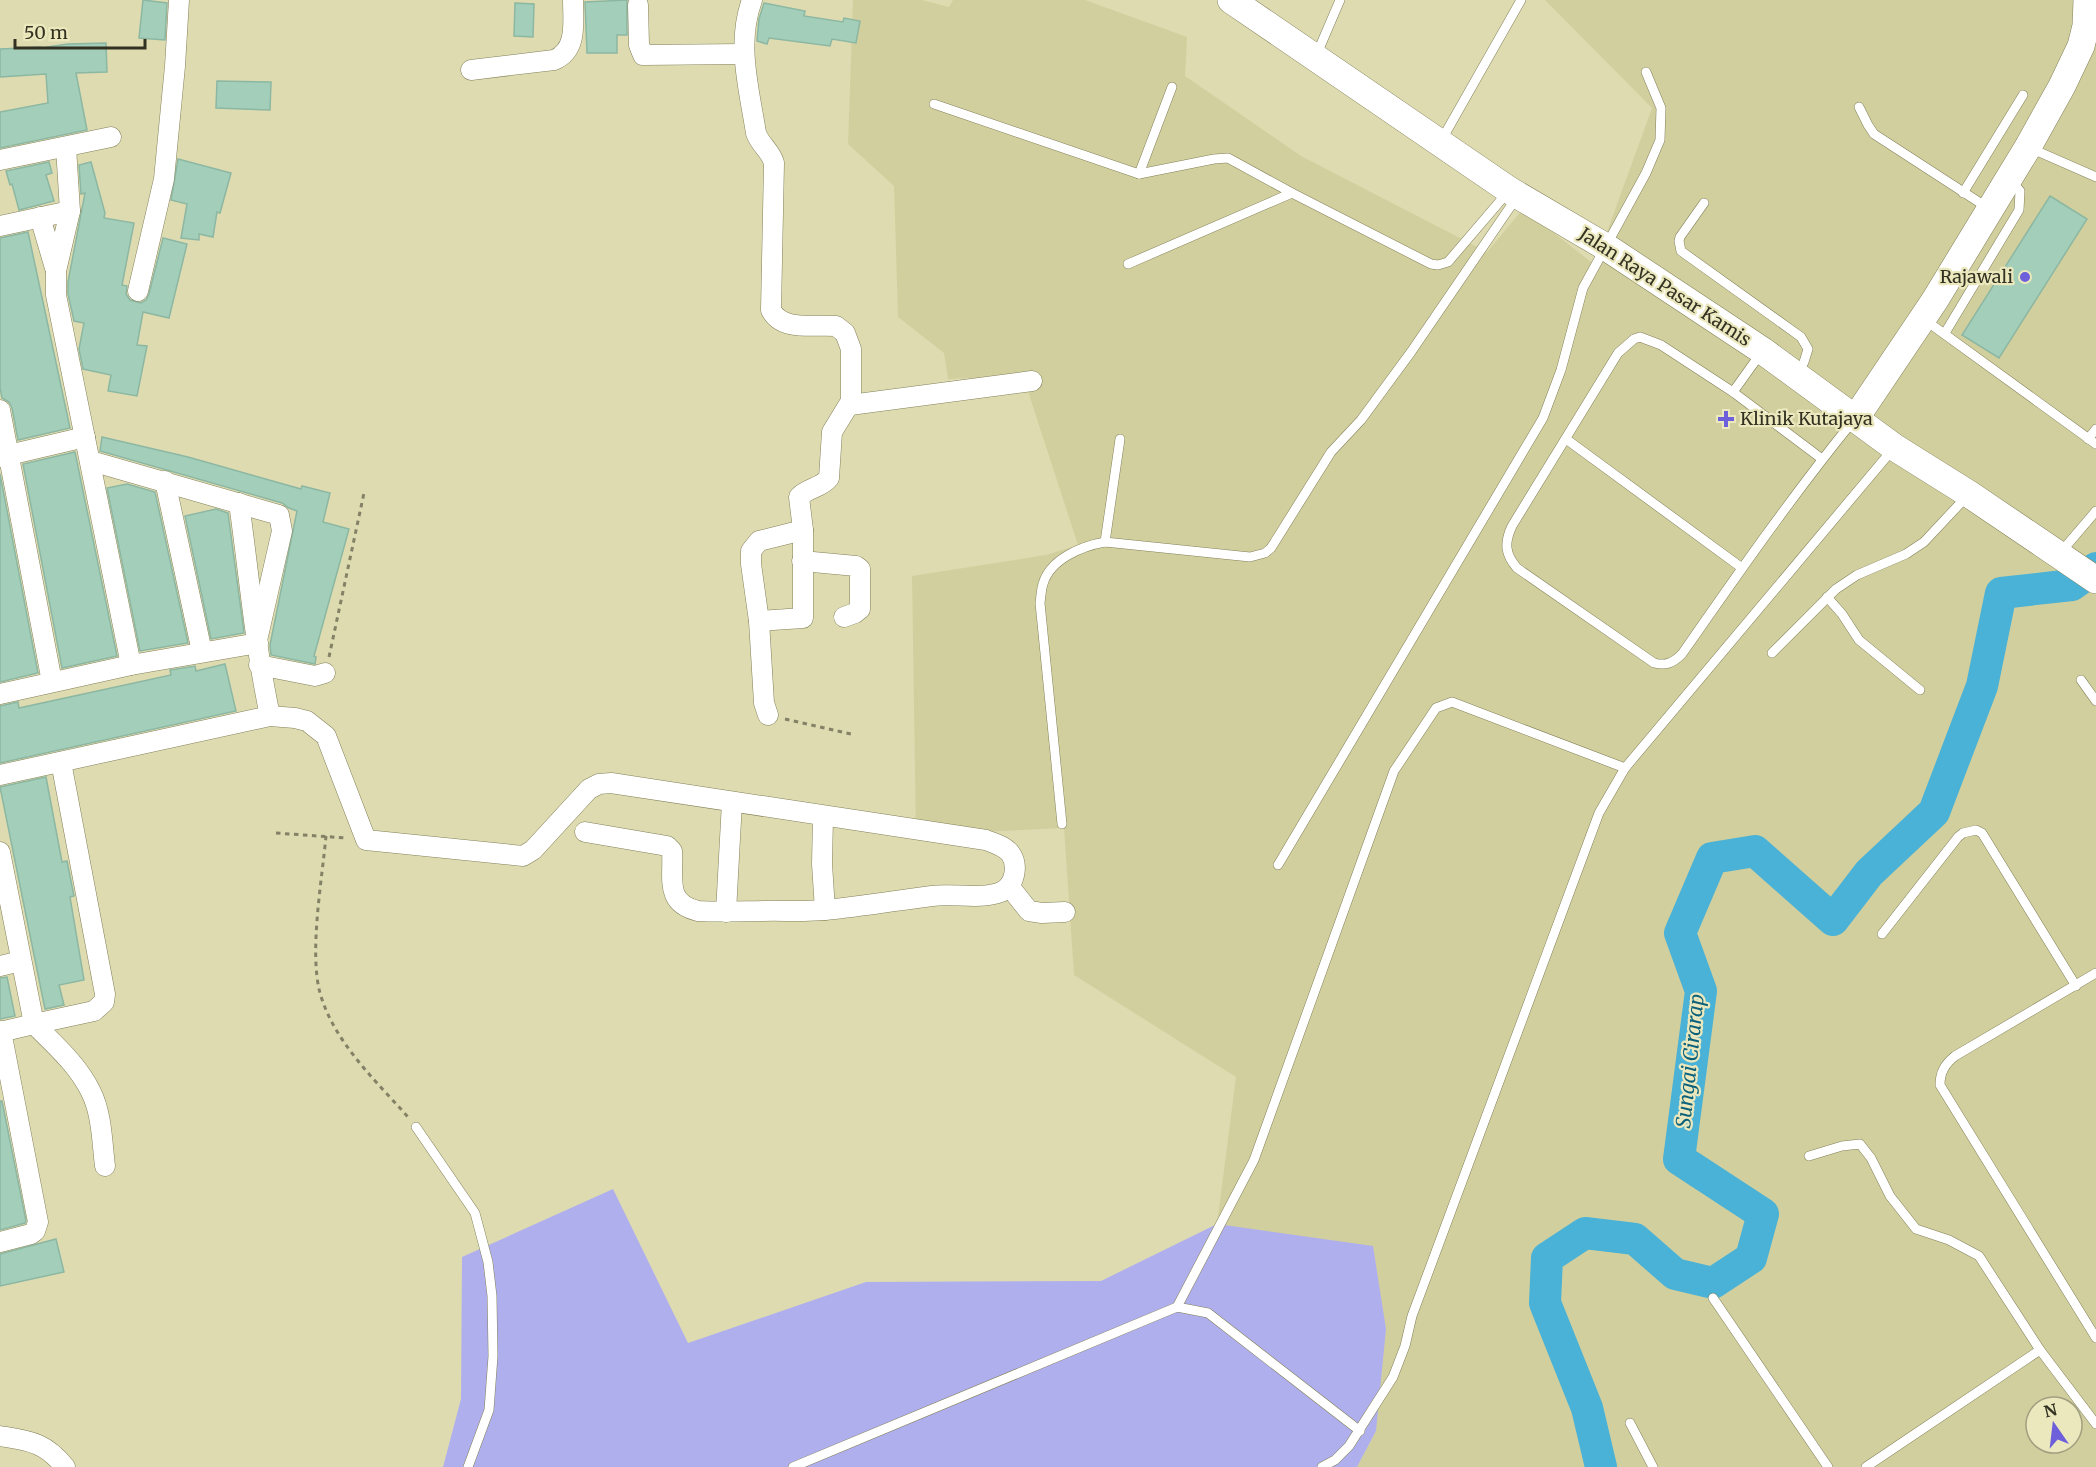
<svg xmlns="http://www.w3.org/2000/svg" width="2096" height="1467" font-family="Merriweather,serif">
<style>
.built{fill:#d2cf9e;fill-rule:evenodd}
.green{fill:#afafee}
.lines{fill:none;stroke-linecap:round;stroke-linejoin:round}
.river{stroke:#4ab2d6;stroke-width:32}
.building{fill:#a3ceb9;stroke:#8cb7a2;stroke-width:1.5}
.lane-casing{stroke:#838059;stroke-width:10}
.street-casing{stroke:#838059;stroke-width:21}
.secondary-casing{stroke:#838059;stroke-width:28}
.path{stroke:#848266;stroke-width:3;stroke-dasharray:4.5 4.5;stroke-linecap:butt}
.lane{stroke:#fff;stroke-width:9}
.street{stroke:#fff;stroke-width:20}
.secondary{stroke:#fff;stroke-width:27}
.poi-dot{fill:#6d60da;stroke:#ebe8be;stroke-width:2}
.labels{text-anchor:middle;stroke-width:4.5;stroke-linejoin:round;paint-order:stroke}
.poi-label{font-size:18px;fill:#333222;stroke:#ebe8be;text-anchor:end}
.street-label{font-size:18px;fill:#333222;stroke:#ebe8be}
.water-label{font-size:20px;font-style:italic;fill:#0c617a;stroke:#ebe8be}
</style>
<rect width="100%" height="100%" fill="#dedbb1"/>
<!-- built -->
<path class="built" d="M 853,0 L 922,0 L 949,7 L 953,0 L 1085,0 L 1187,37 L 1185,76 L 1301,156 L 1487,252 L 1523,209 L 1595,265 L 1652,108 L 1545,0 L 2096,0 L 2096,1467 L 1357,1467 L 1376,1431 L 1217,1224 L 1236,1077 L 1074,975 L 1064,828 L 916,835 L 912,576 L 1046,555 L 1078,545 L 1023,376 L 948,379 L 944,353 L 898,317 L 894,186 L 848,144 ZM 2036,1407 L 2072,1407 L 2072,1443 L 2036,1443 Z"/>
<!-- green -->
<polygon class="green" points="613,1189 688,1343 866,1282 1101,1281 1217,1224 1373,1246 1386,1329 1376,1431 1357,1467 443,1467 461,1399 462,1257"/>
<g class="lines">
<!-- river -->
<polyline class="river" points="1601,1467 1587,1408 1545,1303 1547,1258 1585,1233 1635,1239 1675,1274 1713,1283 1751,1258 1763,1214 1679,1159 1701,991 1680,933 1712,858 1755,851 1833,920 1869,873 1934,812 1982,686 2001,593 2072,585 2096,568"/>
</g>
<!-- building -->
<g class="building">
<polygon points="143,0 167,3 165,40 139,38"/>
<polygon points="627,0 627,35 617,35 617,53 587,53 585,2"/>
<polygon points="515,3 534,4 533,37 514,36"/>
<polygon points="764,3 805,11 804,16 843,22 844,18 860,21 856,43 832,39 830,46 769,38 767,44 757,41 759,19"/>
<polygon points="106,43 107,72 76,73 87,130 0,148 0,112 48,103 46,74 0,77 0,49 41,47 41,48 68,44"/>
<polygon points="217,81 271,82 270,110 216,108"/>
<polygon points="178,159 231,173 220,213 217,212 213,237 199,234 199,240 181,238 187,204 171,200"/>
<polygon points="49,162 52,173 46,175 54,201 19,210 12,184 10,185 6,171"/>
<polygon points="91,162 105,213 104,218 134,223 122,285 127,286 126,294 130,300 141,303 146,300 149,294 163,238 187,244 169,318 143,312 137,345 147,346 137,396 108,391 111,375 83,369 79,349 84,323 74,321 68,294 68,282 85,193 81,194 79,165"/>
<polygon points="2050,196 2087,219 1999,358 1962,335"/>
<polygon points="28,232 70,428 18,440 12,408 9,402 2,398 0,388 0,238"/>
<polygon points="102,437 188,457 301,489 302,486 330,493 323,522 349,529 314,656 316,657 315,664 271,655 270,645 297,511 289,508 282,503 100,451"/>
<polygon points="75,452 117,656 62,668 23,464"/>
<polygon points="0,474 38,673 0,682"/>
<polygon points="127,484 155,492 188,643 140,651 107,488"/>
<polygon points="216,509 228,513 244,633 211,639 185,516"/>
<polygon points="225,664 236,711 0,763 0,706 18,702 19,708 171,675 170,670 195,666 196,671"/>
<polygon points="46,777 62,862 67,861 74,896 70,897 84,980 59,985 64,1005 45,1009 0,787"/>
<polygon points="7,977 15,1016 0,1019 0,978"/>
<polygon points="0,1101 2,1101 26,1221 25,1223 0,1230"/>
<polygon points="56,1239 64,1272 0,1286 0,1254"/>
</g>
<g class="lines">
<defs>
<g id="lane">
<polyline points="1316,56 1340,0"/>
<polyline points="934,104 1139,174 1172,87"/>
<polyline points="1859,107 1868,125 1874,134 1988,208"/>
<polyline points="1441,141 1521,0"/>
<polyline points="2030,148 2096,177"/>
<polyline points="1292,193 1431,264 1438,265 1448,262 1507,193"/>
<polyline points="1963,193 2023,95"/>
<polyline points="1704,203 1680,237 1679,241 1681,251 1801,337 1808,349 1804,362 1798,372"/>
<polyline points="1128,264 1292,193 1228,158 1214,159 1139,174"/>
<polyline points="1925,320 2096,444"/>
<polyline points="1945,333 2019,210 2020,191 2011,180"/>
<polyline points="1733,392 1761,353"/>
<polyline points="1566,439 1742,568"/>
<polyline points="2088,439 2096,429"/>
<path d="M 1822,459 L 1733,392 L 1661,345 L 1640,337 L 1634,339 L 1618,353 L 1512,526 C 1504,543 1505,554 1517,568 L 1654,663 C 1666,666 1673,663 1682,654 C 1737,575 1792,496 1853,421"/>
<polyline points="1105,542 1120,439"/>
<polyline points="2061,552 2096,511"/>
<polyline points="1827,597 1842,614 1859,640 1920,690"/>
<polyline points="1772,653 1836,589 1857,575 1906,554 1924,542 1968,495"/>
<polyline points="2081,680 2096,701"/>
<path d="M 1062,824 L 1040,603 C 1041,597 1041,590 1043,584 C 1050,559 1082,546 1105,542 L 1250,557 L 1265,553 L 1271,548 L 1331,452 L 1361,420 L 1411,352 L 1517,197"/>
<polyline points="1278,865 1543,418 1561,370 1583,288 1646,173 1660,140 1661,108 1646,72"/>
<polyline points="1882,934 1958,837 1963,833 1976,830 1982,833 2076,986"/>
<path d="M 2096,973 L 1955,1056 C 1945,1064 1940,1072 1940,1085 L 2096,1338"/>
<polyline points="416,1127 475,1213 488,1262 492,1296 493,1356 489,1410 468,1467"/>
<polyline points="1809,1156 1842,1146 1860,1144 1871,1158 1890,1196 1916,1229 1949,1240 1979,1256 2040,1350 2096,1424"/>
<polyline points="1713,1298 1828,1467"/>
<polyline points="1177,1307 1254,1160 1394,771 1436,708 1452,702 1625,768"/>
<polyline points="1630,1423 1653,1467"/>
<polyline points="793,1467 1177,1307 1208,1313 1360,1431"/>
<polyline points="1322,1467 1335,1460 1349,1446 1393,1377 1405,1346 1412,1316 1599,813 1625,768 1893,449"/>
<polyline points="1866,1467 2040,1350"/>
</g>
<g id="street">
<path d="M 752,0 C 736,44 749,88 756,133 C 760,145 771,151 774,163 L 771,310 C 782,332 814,324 836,326 L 845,333 L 851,349 L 851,401 L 832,432 L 829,478 C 821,488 807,488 799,497 L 803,530 L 803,618 L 759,621"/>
<polyline points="638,5 639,45 643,55 743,54"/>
<path d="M 471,70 L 554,60 C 578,50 573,22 573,0"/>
<polyline points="66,147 70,211 56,271 56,295 131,665"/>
<polyline points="0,160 111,137"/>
<polyline points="40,217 55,268"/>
<polyline points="0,226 70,211"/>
<polyline points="138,291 164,179 175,66 179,0"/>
<polyline points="850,405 1032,381"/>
<polyline points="0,410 52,682"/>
<polyline points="0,457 85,437"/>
<polyline points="91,461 279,515 282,531 258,636"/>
<polyline points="165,481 202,652"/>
<path d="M 239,503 C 249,574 255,646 270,716"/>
<polyline points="802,561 856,566 860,569 860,609 855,613 844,617"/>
<polyline points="259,665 315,676 325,673"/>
<polyline points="0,694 131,665 258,643"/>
<polyline points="768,715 764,703 759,621 751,564 751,551 759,541 803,530"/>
<path d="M 0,775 L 270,716 L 295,718 L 307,721 L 326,736 L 366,840 L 523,856 L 533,850 L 589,789 L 599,784 L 611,783 L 986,840 C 994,843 1004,846 1010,853 C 1019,865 1015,886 1001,892 C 980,900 954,893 932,896 C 883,902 835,912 786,911 C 756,910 727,913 698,911 C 664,903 674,878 672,851 L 667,846 L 585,832"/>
<polyline points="823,817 822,864 825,910"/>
<polyline points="0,852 34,1024 0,1032"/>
<polyline points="1009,886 1029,911 1042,913 1065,912"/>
<polyline points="726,912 732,802"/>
<polyline points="0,966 21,961"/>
<polyline points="34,1024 94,1011 104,1002 105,994 61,762"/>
<path d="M 34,1024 C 55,1045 78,1065 91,1092 C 102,1114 102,1142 105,1166"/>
<polyline points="0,1242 31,1234 35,1231 38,1222 1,1031"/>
<path d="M 0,1436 C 30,1441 45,1442 65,1467"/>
</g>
<g id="secondary">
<polyline points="1231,0 1509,190 1606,247 1763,351 1894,447 1969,494 2096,580"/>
<polyline points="1855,419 1935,300 2028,147 2062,86 2081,46 2086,26 2087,0"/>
</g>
</defs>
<!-- lane casing -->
<use href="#lane" class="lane-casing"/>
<!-- street casing -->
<use href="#street" class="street-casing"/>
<!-- secondary casing -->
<use href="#secondary" class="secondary-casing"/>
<!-- path -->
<g class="path">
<polyline points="329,657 364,493"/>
<polyline points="785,719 851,734"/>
<polyline points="276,833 346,838"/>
<path d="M 326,836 C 322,880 309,952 320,993 C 334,1042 375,1080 408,1117"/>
</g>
<!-- lane -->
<use href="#lane" class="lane"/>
<!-- street -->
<use href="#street" class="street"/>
<!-- secondary -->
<use href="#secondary" class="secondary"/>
</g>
<!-- markers -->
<g class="poi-dot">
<circle cx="2025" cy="277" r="6"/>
<path d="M1723 410h6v6h6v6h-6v6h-6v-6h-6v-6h6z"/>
</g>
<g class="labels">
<!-- poi labels -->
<g class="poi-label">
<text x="2013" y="283">Rajawali</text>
<text x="1740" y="425" text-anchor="start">Klinik Kutajaya</text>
</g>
<!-- street labels -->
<g class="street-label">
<text transform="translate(1665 287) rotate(33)" y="6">Jalan Raya Pasar Kamis</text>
</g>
<!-- water labels -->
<g class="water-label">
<text transform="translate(1690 1061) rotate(-84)" y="7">Sungai Cirarap</text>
</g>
</g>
<!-- north arrow -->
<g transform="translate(2054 1425) rotate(346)"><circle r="28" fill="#ebe8be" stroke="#a19f80" stroke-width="1.5"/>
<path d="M0-4.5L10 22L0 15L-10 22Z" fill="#6d60da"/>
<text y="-9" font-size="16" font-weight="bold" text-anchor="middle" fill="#333222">N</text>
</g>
<!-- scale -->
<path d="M15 39v9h130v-9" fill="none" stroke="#333222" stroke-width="3"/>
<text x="24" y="39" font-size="18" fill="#333222" stroke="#ebe8be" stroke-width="4.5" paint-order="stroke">50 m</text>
</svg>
